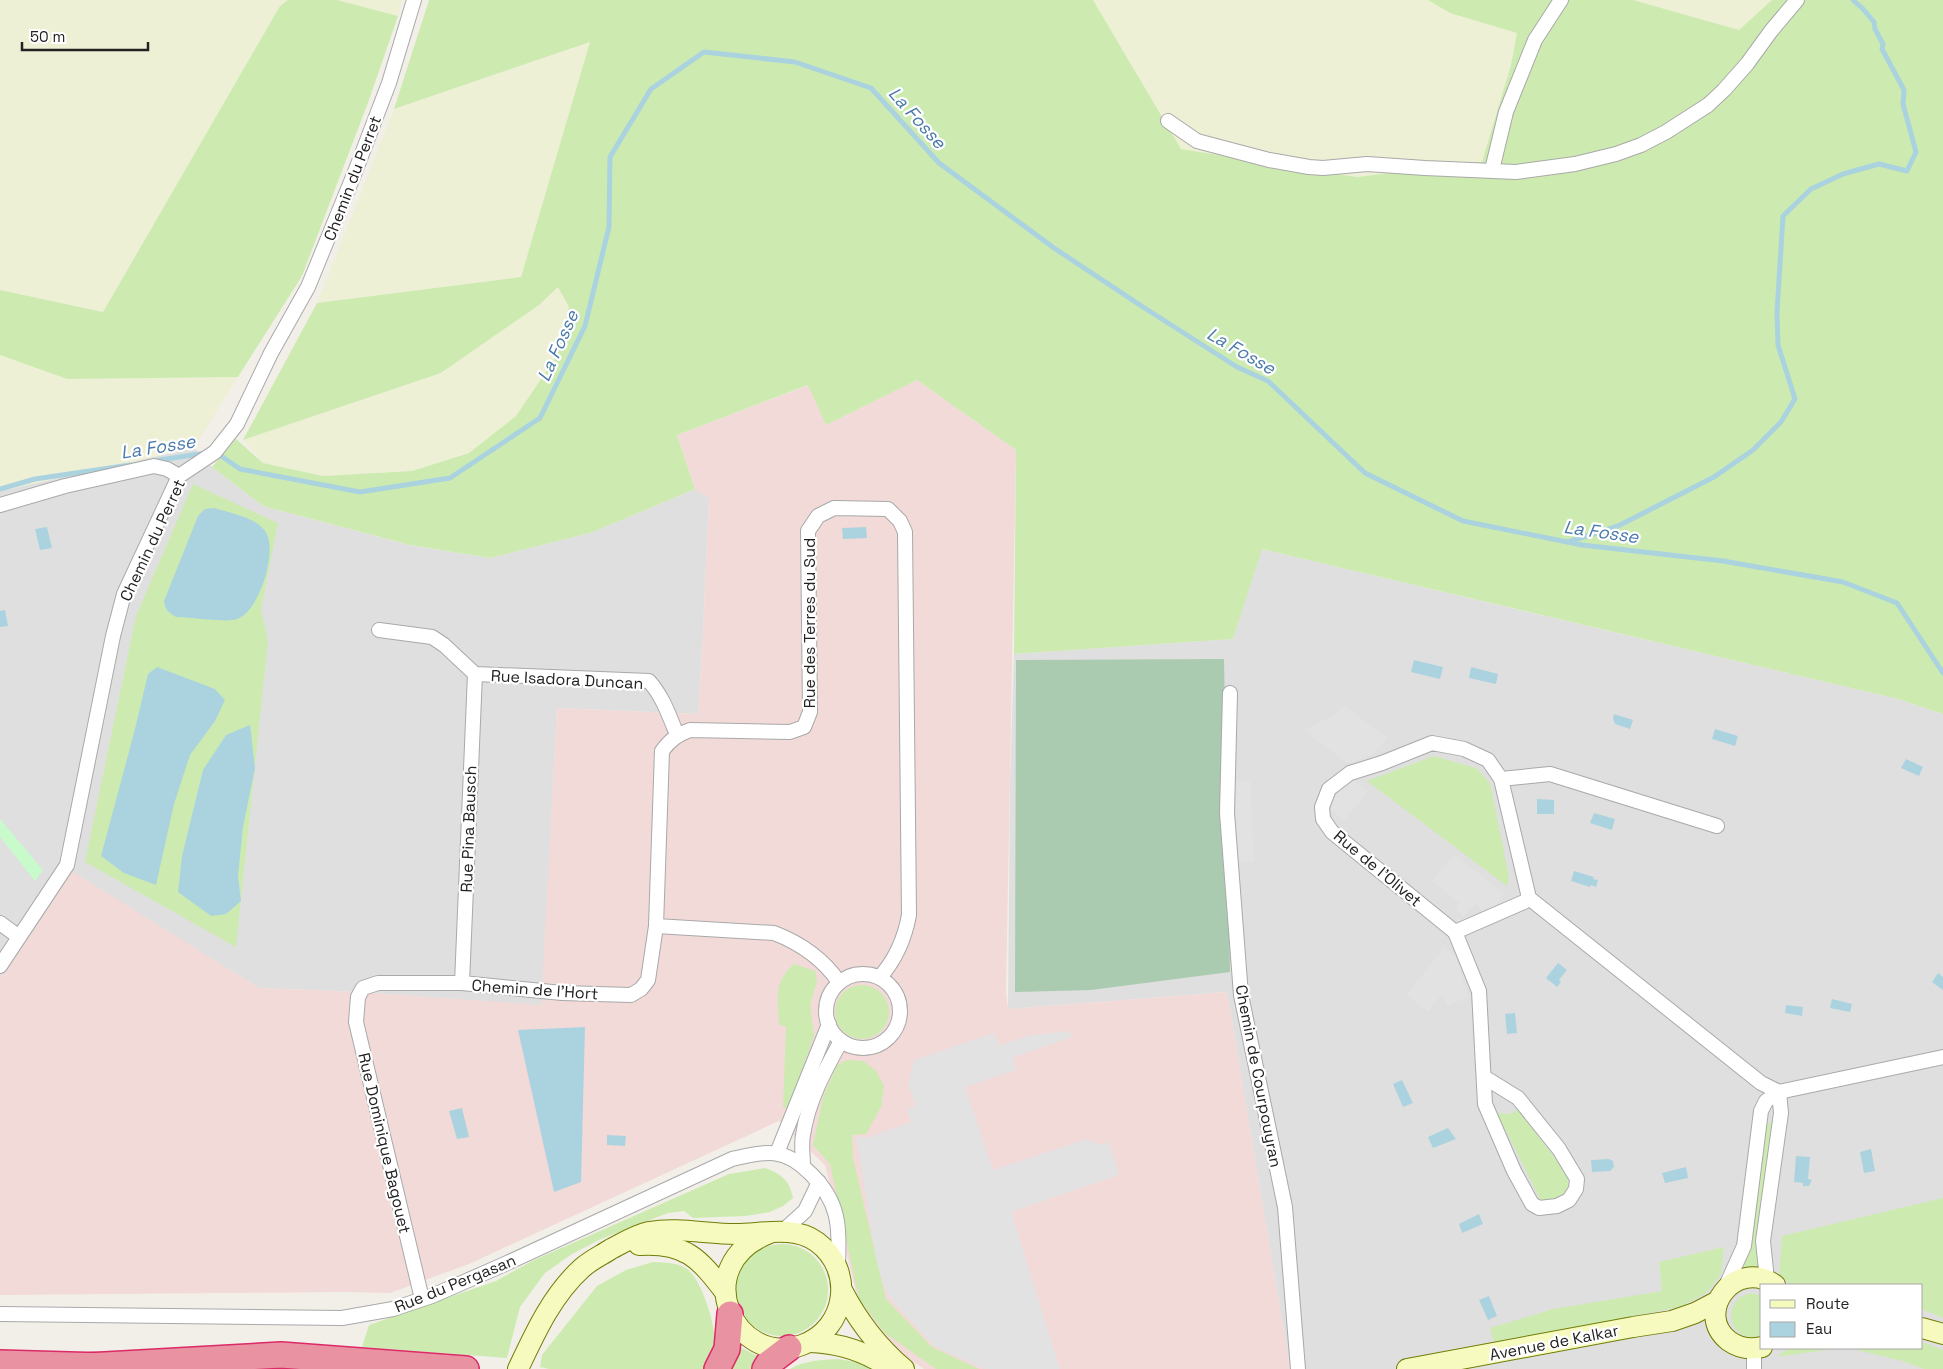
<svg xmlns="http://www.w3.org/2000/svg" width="1943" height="1369" font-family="'Space Grotesk',sans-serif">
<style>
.residential{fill:#e0dfdf;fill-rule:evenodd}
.commercial{fill:#f2dad9}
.farmland{fill:#eef0d5}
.grass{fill:#cdebb0}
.cemetery{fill:#aacbaf}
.park{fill:#c8facc}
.parking{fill:#e2e2e2}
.water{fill:#aad3df}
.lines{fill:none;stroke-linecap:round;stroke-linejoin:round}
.stream{stroke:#aad3df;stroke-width:5}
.street-casing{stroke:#a9a9a9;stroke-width:16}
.secondary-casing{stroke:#707d05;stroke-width:22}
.highway-casing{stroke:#dc2a67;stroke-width:28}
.street{stroke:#fff;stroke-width:14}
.secondary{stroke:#f7fabf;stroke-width:20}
.highway{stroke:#e892a2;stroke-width:25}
.labels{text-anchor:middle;stroke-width:4.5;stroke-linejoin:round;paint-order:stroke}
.street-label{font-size:16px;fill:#222;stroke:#fff}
.water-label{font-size:18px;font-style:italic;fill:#4a7aab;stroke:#fff}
</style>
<rect width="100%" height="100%" fill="#f2efe9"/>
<!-- residential -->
<g class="residential">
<polygon points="194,448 212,467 263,506 409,545 490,558 593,532 695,489 709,498 703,632 698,714 557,708 542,1006 358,992 259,988 70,871 0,978 0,491"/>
<path d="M 1261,549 L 1898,699 L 1943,714 L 1943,1369 L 1290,1369 L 1227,992 L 1008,1009 L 1010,783 L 1014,654 L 1233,639 ZM 1762,1285 L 1922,1285 L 1922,1348 L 1762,1348 Z"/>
</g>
<!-- commercial -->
<polygon class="commercial" points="917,380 1016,450 1006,992 1008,1009 1227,992 1290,1369 924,1369 899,1352 858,1300 825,1165 779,1121 469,1264 390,1293 347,1292 0,1295 0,978 70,870 259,988 358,992 541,1005 557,708 698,714 703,632 709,498 695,489 677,435 809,385 826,425"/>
<!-- farmland -->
<g class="farmland">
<polygon points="0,0 288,0 280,6 103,312 0,290"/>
<polygon points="337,0 402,0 398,16"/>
<polygon points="1093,0 1428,0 1450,13 1517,33 1511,65 1482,163 1357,177 1181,149"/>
<polygon points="1633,0 1772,0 1739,30"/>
<polygon points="591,42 521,277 317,303 394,109"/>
<polygon points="558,287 569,307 556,357 516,416 469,453 412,471 323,476 263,463 243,440 441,373 539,305"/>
<polygon points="0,355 67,379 238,377 194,448 0,491"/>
</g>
<!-- grass -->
<g class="grass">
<polygon points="288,0 337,0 398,16 369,100 302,276 238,377 67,379 0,355 0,290 103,312 280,6"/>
<polygon points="429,0 1093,0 1181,149 1357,177 1482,162 1511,65 1517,33 1450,13 1428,0 1633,0 1739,30 1772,0 1943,0 1943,714 1898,699 1262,549 1233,639 1014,654 1016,450 917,380 826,425 808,385 677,435 695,489 593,532 490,558 410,545 263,506 212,467 236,439 263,463 323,476 412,471 469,453 516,416 556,357 569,307 558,287 539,305 441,373 243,440 317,303 521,277 590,42 394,109"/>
<polygon points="193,484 278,523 261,610 268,641 236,947 85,862 136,616"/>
<polygon points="1434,756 1476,768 1490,783 1509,877 1507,886 1367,781"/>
<path d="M 794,964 L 815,971 L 817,981 L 810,1006 L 814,1035 L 789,1109 L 783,1107 L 786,1026 L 779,1025 C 778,999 773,982 794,964 Z"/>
<circle cx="862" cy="1012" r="27"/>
<polygon points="847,1060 863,1061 876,1071 884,1086 881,1107 866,1134 852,1135 853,1158 886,1299 932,1347 979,1369 936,1369 885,1333 859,1299 830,1164 813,1145 823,1097 837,1065"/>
<polygon points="1518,1109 1568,1176 1569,1191 1558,1199 1541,1201 1497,1113 1510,1114"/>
<polygon points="1764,1122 1774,1123 1760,1269 1751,1268 1739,1271"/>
<path d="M 765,1168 C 781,1173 790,1181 793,1198 L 783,1206 L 770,1212 L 746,1216 L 693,1218 L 684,1211 L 668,1213 L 601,1239 L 572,1254 L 545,1273 L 520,1307 L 507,1358 L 362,1347 L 369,1325 L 496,1281 L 532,1261 L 729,1174 Z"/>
<polygon points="1943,1198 1943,1318 1922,1309 1922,1285 1792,1285 1779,1275 1782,1236"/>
<circle cx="782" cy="1290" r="46"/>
<polygon points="1724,1247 1721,1274 1706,1293 1680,1307 1494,1343 1490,1328 1553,1309 1662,1291 1659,1262"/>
<path d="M 653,1262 C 665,1263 677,1262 687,1269 C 702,1279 718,1332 715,1349 C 714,1356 708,1363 704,1369 L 549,1369 L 540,1367 L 542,1355 L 597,1286 L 626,1270 Z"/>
<path d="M 1751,1293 L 1762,1296 L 1762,1335 C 1732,1348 1716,1301 1751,1293 Z"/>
<polygon points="1922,1342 1943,1350 1943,1369 1924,1369 1902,1361 1849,1348 1922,1348"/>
<polygon points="737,1346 764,1359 755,1369 728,1369"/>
<polygon points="1789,1348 1840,1348 1777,1357"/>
<path d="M 839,1359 L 855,1362 L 872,1369 L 790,1369 C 804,1360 823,1360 839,1359 Z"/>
</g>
<!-- cemetery -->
<polygon class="cemetery" points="1224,659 1230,972 1091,990 1015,992 1016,660"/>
<!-- park -->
<polygon class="park" points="0,819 43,870 35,881 0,837"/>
<!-- parking -->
<g class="parking">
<polygon points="1344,705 1388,738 1372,755 1348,764 1304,730 1335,715"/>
<polygon points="1355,780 1368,791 1345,820 1330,810 1331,803 1342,787"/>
<polygon points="1235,781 1250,781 1254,862 1238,862"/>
<polygon points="1454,854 1504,893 1497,904 1482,910 1475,904 1464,917 1455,909 1459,903 1432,881"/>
<polygon points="1444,947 1456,958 1469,997 1447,1006 1441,995 1428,1012 1406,995"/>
<polygon points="1070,1031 1072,1037 1012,1058 1016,1070 965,1087 993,1170 1087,1139 1100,1145 1109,1142 1119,1175 1011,1212 1060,1369 984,1369 934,1346 890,1298 882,1282 876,1258 856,1136 867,1138 911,1122 907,1109 916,1106 908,1084 914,1060 994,1033 999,1046 1027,1036"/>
</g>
<!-- water -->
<g class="water">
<path d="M 214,508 C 230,513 255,517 265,531 C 279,550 259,612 237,619 C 227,623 189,617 176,617 C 169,613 165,610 164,601 L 198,516 L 205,509 Z"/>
<polygon points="47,527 52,548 40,550 35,529"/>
<polygon points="866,527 867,538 843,539 842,528"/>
<polygon points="5,610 8,626 0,627 0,611"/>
<polygon points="1414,660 1443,667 1440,679 1411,672"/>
<polygon points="157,667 215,689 225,700 215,721 190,755 174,804 156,885 124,873 101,856 135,729 148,674"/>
<polygon points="1471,667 1498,674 1496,684 1469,678"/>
<polygon points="1614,714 1633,720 1630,729 1615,724 1613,719"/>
<polygon points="250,725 255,768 243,827 238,876 241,901 226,914 211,916 178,892 182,856 203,770 226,735"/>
<polygon points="1715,729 1738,736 1735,746 1712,739"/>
<polygon points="1906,759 1923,767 1919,776 1901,768"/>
<polygon points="1537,799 1554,800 1554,814 1537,814"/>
<polygon points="1594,813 1615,819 1612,830 1590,823"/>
<polygon points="1574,871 1594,877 1593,879 1598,880 1596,887 1591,885 1590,887 1571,881"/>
<polygon points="1558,963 1567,970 1559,980 1561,982 1557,987 1546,978"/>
<polygon points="1938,973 1943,977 1943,990 1932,982"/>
<polygon points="1832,999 1852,1004 1850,1012 1830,1008"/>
<polygon points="1786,1005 1803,1007 1802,1016 1785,1013"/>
<polygon points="1515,1013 1517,1033 1507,1034 1505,1014"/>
<polygon points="585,1027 581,1182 554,1192 518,1030"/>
<polygon points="1402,1080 1413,1103 1403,1107 1393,1084"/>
<polygon points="462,1108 469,1137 457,1139 449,1111"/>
<polygon points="1448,1128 1456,1139 1433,1148 1428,1137"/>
<polygon points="607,1135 626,1136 625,1146 607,1145"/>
<polygon points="1871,1149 1875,1171 1864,1173 1860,1152"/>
<polygon points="1796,1156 1810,1157 1808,1179 1812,1180 1809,1186 1803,1186 1803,1183 1794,1182"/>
<polygon points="1609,1159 1613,1161 1614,1167 1610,1171 1592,1172 1591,1160"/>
<polygon points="1686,1167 1688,1178 1665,1183 1662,1173"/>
<polygon points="1479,1214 1483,1224 1462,1233 1459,1224"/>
<polygon points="1489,1296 1497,1316 1488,1320 1479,1300"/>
</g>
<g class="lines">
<!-- stream -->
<g class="stream">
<polyline points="217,453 240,469 360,492 450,478 540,418 585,326 609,227 610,157 651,89 704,52 795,62 871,88 939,163 1054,248 1143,307 1237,367 1268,381 1365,473 1463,521 1582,545 1723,561 1843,582 1897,603 1943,673"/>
<polyline points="153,461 206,453"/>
<polyline points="0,489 35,479 130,465"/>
<polyline points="1568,542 1618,526 1714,477 1753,450 1781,422 1795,399 1778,345 1777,312 1783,216 1811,189 1843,174 1879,164 1907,171 1916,152 1903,104 1904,90 1882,49 1883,44 1875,29 1874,22 1863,9 1853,0"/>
</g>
<defs>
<g id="street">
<polyline points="1168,121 1197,141 1269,160 1309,167 1323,168 1367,164 1425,168 1516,172 1575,164 1616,154 1641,145 1666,132 1708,105 1724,90 1747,64 1771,31 1797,0"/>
<polyline points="1492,170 1506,112 1535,40 1561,0"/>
<polyline points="0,505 65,486 154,466 167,469 179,476"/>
<path d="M 379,630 L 432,637 L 444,645 L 475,674 L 649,681 C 663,697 669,715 677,735"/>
<polyline points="1230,693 1227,813 1241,995 1285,1207 1298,1369"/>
<polyline points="1501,779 1550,774 1717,826"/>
<polyline points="1529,898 1524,902 1455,932 1332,832 1323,819 1322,807 1329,789 1350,773 1382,763 1432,743 1464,749 1488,760 1501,779 1529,898 1761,1083 1779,1092"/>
<polyline points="0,923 19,937"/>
<polyline points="1455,932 1479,991 1485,1104 1514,1171 1532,1204 1539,1208 1557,1206 1569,1200 1576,1189 1577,1179 1559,1149 1518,1098 1484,1077"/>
<polyline points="0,966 67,865 113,636 124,594 179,476 215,452 237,424 271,353 308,287 355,172 389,83 414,0"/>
<circle cx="863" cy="1011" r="37"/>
<path d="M 839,982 C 823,959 800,943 774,933 L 656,926 L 662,751 C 670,740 677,735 690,730 L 790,732 L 804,727 L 810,712 L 808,531 L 818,516 L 834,508 L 888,509 L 900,521 L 905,532 L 909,915 C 905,937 895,960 880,977"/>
<polyline points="462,983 475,674"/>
<polyline points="777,1153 829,1024"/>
<path d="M 803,1166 C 803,1156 801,1145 803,1135 C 808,1101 825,1070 841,1041"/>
<polyline points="783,1231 805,1211 819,1182"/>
<polyline points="1767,1280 1763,1241 1781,1113 1779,1092"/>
<polyline points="1725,1288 1744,1246 1761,1111 1766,1101 1779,1092 1943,1057"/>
<polyline points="422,1299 356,1022 358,997 363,988 378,983 462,983 562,993 631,995 641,989 648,980 656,926"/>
<path d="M 0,1314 L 342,1318 L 393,1309 L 432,1296 L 505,1264 L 732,1159 C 767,1151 784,1147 811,1174 C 841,1204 839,1227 838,1267"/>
<polyline points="1754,1349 1754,1369"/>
</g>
<g id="secondary">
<path d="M 639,1245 C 685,1242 699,1258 725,1292"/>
<path d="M 842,1290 C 858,1321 878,1347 904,1369"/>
<polyline points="1922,1328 1943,1334"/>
<path d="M 810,1342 C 840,1343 867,1352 891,1369"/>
<path d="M 1762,1347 C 1750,1350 1739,1348 1729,1341 C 1693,1313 1735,1257 1775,1285"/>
<path d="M 518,1369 C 535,1333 552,1295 582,1268 C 591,1260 602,1255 611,1249 C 623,1243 635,1235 649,1232 C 677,1227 707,1234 736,1234 C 762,1234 794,1225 817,1242 C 855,1270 847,1329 802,1345 C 735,1369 686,1265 770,1233"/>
<polyline points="1407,1369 1633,1327 1672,1321 1695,1313 1718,1301"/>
</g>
<g id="highway">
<polyline points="0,1363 104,1366"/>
<polyline points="87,1366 281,1355 466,1369"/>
<polyline points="717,1369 727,1349 730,1314"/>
<polyline points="765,1369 768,1364 789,1348"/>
</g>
</defs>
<!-- street casing -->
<use href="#street" class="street-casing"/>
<!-- secondary casing -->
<use href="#secondary" class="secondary-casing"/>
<!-- highway casing -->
<use href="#highway" class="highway-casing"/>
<!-- street -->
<use href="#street" class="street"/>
<!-- secondary -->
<use href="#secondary" class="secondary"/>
<!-- highway -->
<use href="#highway" class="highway"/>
</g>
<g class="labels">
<!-- street labels -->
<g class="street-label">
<text transform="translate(352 178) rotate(-69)" y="6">Chemin du Perret</text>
<text transform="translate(152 540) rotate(-65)" y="6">Chemin du Perret</text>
<text transform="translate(809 623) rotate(-90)" y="6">Rue des Terres du Sud</text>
<text transform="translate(567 679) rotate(3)" y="6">Rue Isadora Duncan</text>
<text transform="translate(468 829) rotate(-88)" y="6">Rue Pina Bausch</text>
<text transform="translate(1378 868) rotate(40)" y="6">Rue de l'Olivet</text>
<text transform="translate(535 989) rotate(4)" y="6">Chemin de l'Hort</text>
<text transform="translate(1259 1076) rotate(79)" y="6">Chemin de Courpouyran</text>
<text transform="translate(385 1143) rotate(77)" y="6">Rue Dominique Bagouet</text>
<text transform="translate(455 1283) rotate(-22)" y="6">Rue du Pergasan</text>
<text transform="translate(1554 1342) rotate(-11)" y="6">Avenue de Kalkar</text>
</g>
<!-- water labels -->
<g class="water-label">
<text transform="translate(917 118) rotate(48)" y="6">La Fosse</text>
<text transform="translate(558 346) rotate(-66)" y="6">La Fosse</text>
<text transform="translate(1241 351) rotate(30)" y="6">La Fosse</text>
<text transform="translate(158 447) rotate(-9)" y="6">La Fosse</text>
<text transform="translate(1601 532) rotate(8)" y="6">La Fosse</text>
</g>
</g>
<!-- legend -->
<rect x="1760" y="1284" width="162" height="65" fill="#ffffff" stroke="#a7a7a7"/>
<rect x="1770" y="1300" width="25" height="8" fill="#f7fabf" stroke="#a7a7a7"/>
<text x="1806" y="1309" font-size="15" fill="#222222">Route</text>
<rect x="1770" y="1322" width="25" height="15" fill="#aad3df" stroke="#a7a7a7"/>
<text x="1806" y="1334" font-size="15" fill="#222222">Eau</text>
<!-- scale -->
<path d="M22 42v8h126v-8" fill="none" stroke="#222222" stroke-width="2.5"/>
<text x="30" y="42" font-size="15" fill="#222222" stroke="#ffffff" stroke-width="4" paint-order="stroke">50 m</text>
</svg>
